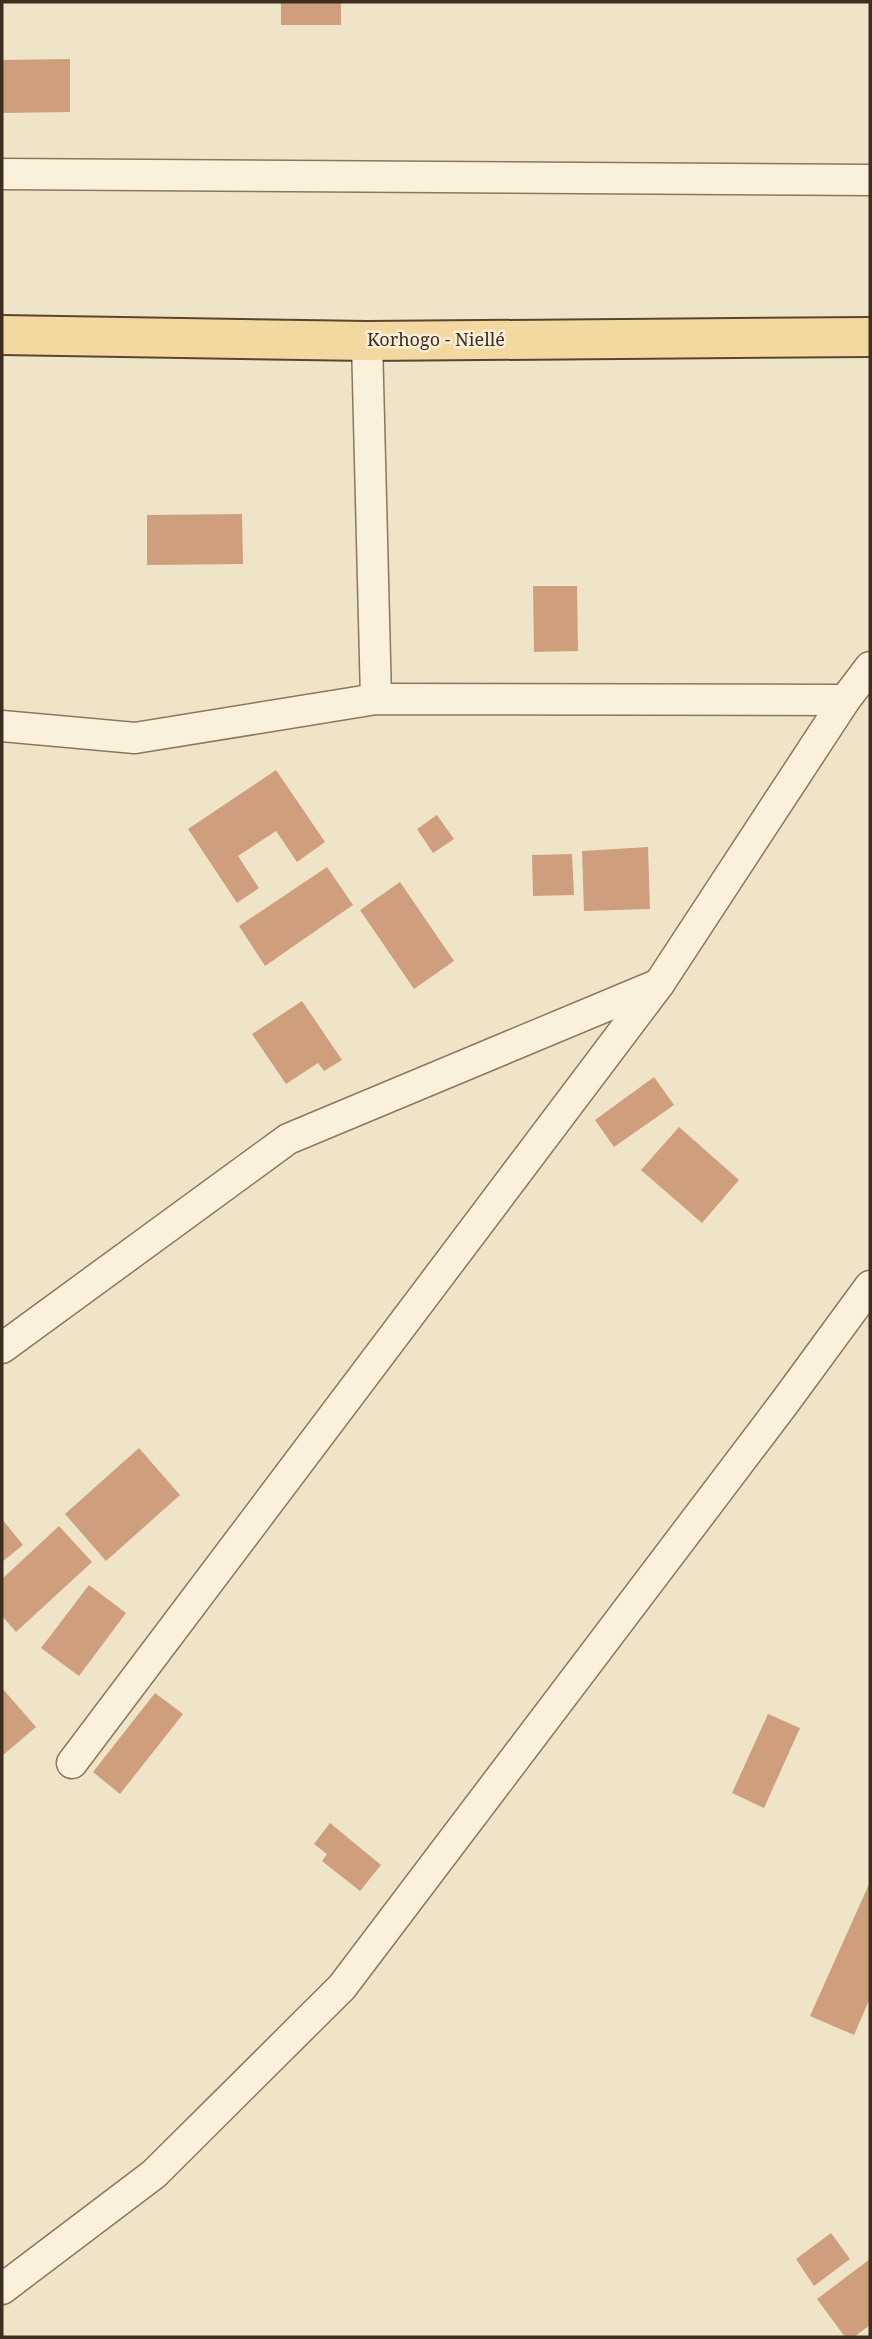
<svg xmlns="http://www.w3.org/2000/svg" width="872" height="2339" font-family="'Noto Serif',serif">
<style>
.building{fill:#cf9f7d}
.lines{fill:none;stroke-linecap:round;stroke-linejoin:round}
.street-casing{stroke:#8d765c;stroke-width:33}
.primary-casing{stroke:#5b4430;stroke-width:42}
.street{stroke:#faf1dc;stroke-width:30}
.primary{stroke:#f3d9a0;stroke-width:38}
.labels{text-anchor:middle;stroke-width:5;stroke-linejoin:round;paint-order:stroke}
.street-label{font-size:18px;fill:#3d2e20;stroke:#f7eed8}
</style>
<rect width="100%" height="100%" fill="#f0e4c8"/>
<!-- building -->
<g class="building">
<rect x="281" y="2" width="60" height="23"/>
<polygon points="70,59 70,112 2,113 2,60"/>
<polygon points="242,514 243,564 147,565 147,515"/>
<polygon points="533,586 577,586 578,651 534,652"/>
<polygon points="276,770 325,842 297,862 276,831 238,856 259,888 237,903 188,829"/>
<polygon points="437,815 454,839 433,853 417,829"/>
<polygon points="648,847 650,909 584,911 582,851"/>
<polygon points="572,854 574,895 533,896 532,855"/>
<polygon points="327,867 353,905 265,966 239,926"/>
<polygon points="400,882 454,961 414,989 360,910"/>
<polygon points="302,1001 342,1060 324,1071 318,1063 286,1084 252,1034"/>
<polygon points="654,1077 674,1105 614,1147 595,1120"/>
<polygon points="679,1127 739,1180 702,1223 641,1170"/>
<polygon points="139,1448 180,1495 106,1561 65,1514"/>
<polygon points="2,1519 23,1545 2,1562"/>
<polygon points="59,1526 92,1562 16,1632 2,1616 2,1579"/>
<polygon points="89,1585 126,1613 79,1676 41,1648"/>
<polygon points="2,1688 36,1727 2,1756"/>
<polygon points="155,1693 183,1714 120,1794 93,1772"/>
<polygon points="768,1714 800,1728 764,1808 732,1793"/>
<polygon points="330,1823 381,1865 360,1891 322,1861 327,1854 314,1844"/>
<polygon points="870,1882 870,1998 854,2035 810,2016"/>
<polygon points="831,2233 850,2259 814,2286 796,2259"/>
<polygon points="870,2259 870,2325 854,2337 845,2337 817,2299"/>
</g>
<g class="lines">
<defs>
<g id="street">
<polyline points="2,174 870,180"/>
<polyline points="367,341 376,699"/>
<polyline points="2,726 135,738 376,699 845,700"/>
<polyline points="2,1348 288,1139 659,984"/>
<polyline points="72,1763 659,984 845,700 870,667"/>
<polyline points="2,2289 154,2174 342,1987 785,1402 870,1286"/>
</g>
<polyline id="primary" points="2,335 367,341 870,337"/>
</defs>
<!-- street casing -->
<use href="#street" class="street-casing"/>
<!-- primary casing -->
<use href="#primary" class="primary-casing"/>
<!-- street -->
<use href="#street" class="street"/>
<!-- primary -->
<use href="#primary" class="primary"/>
</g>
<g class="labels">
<!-- street labels -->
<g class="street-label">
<text x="436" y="346">Korhogo - Niellé</text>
</g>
</g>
<!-- border -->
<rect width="872" height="2339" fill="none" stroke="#3d2e20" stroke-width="7"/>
</svg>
